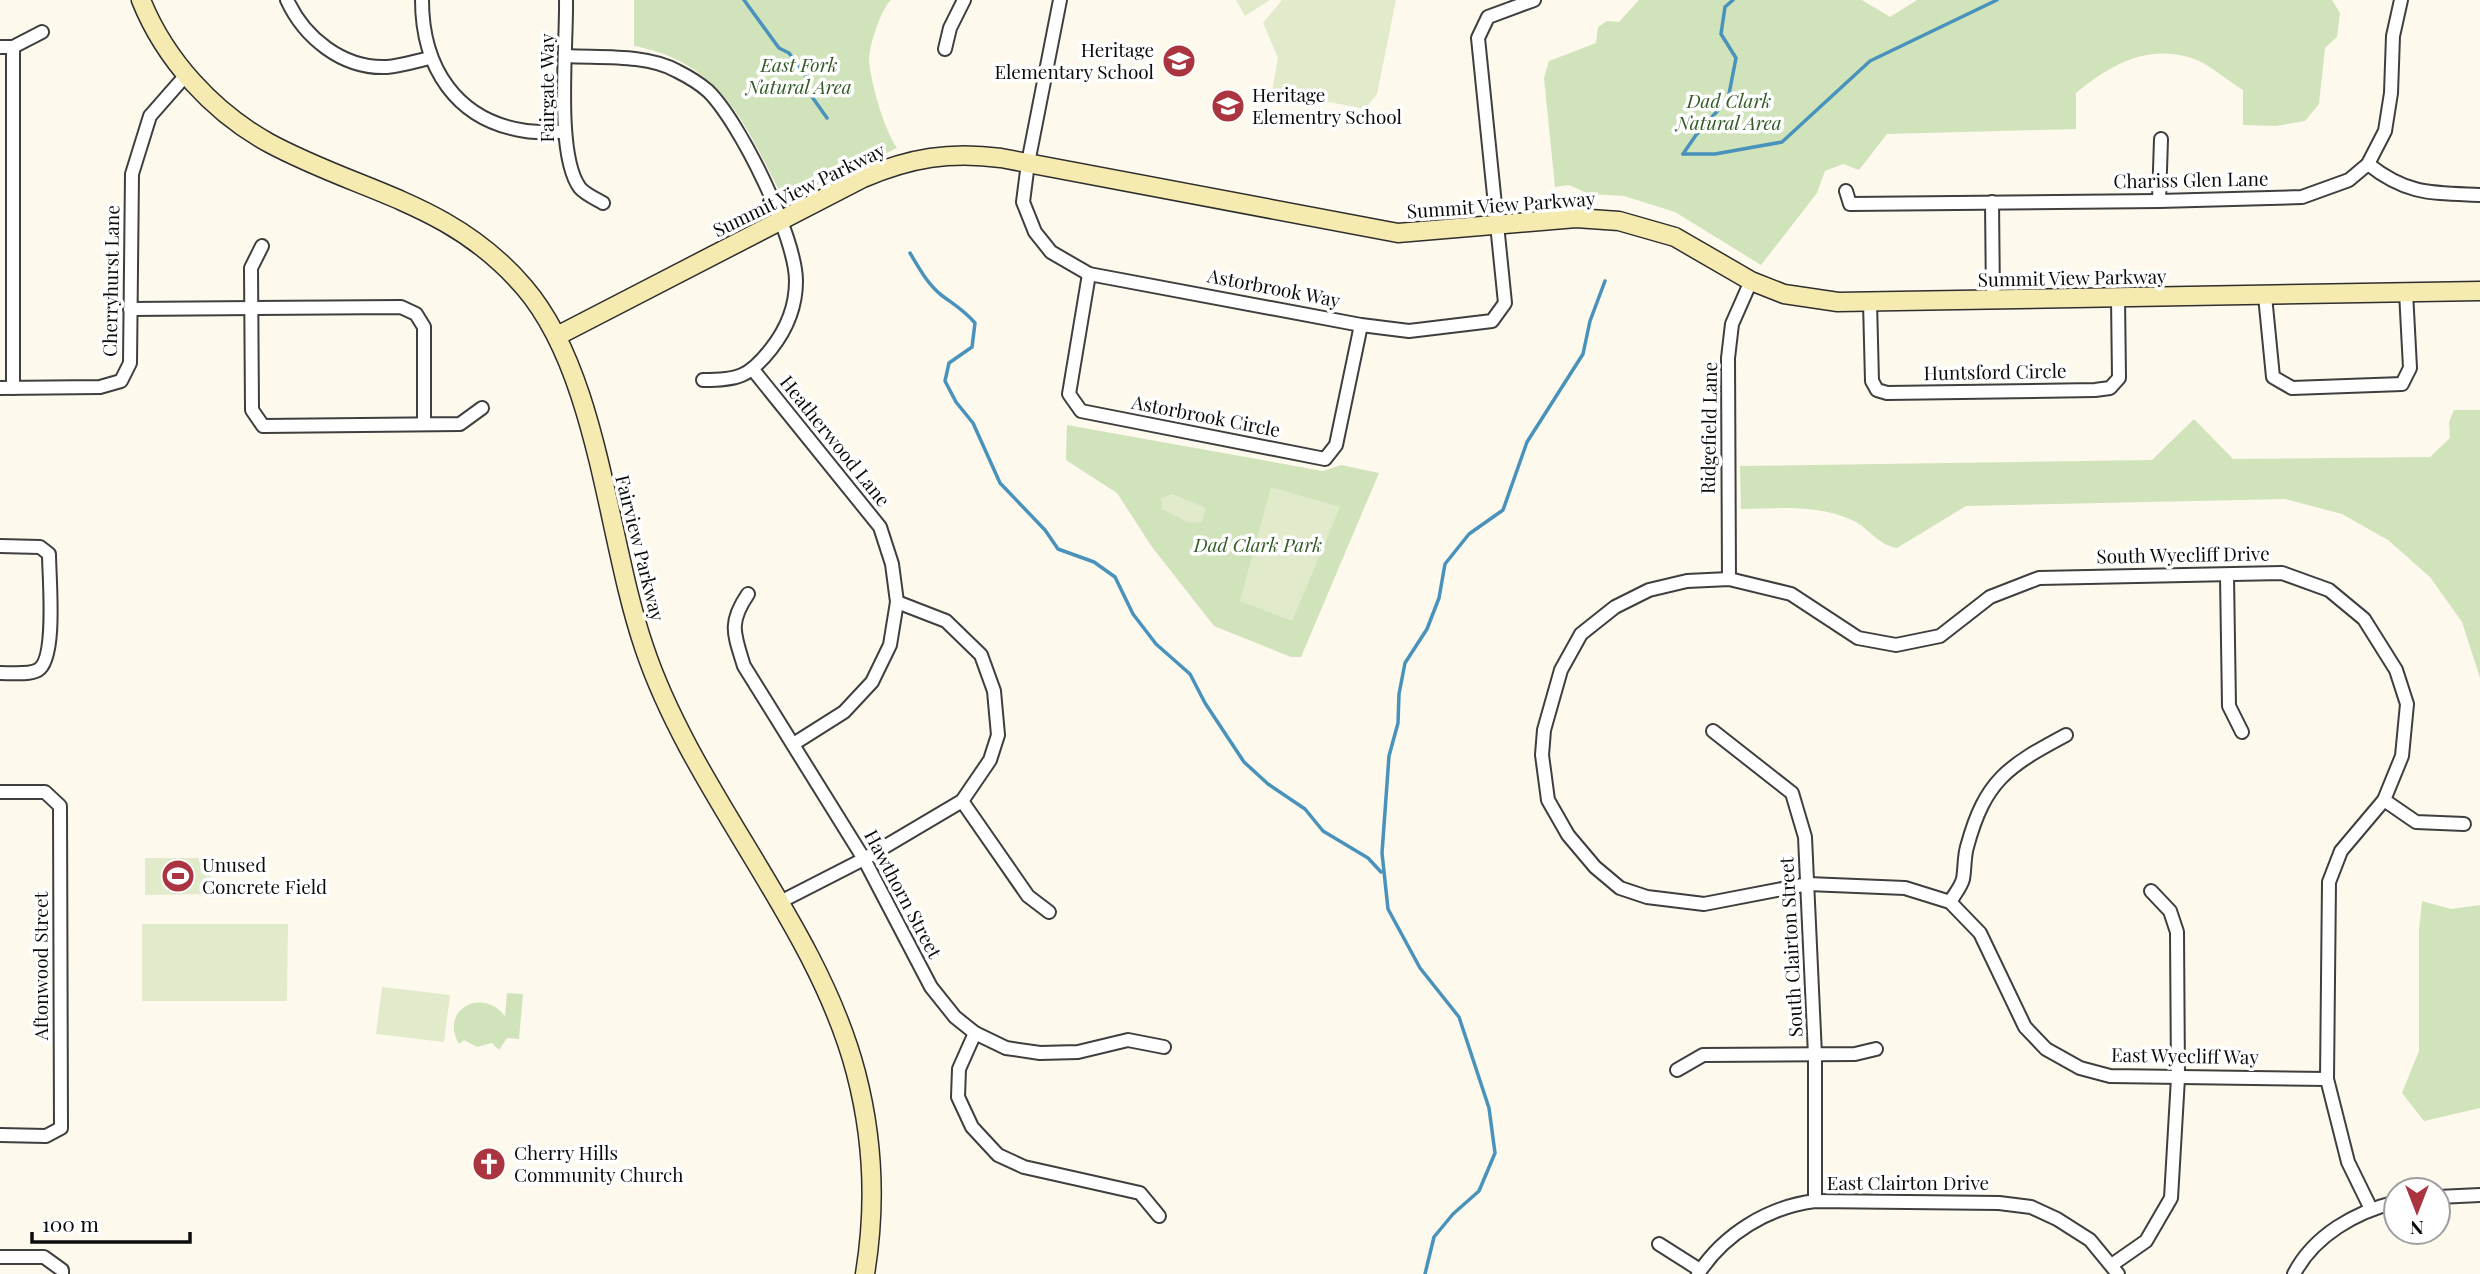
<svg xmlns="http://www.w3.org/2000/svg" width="2480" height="1274" font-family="'Playfair Display',serif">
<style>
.green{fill:#d1e3bb}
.pitch{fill:#e1ebcb}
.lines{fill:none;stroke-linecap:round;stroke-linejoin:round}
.stream{stroke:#4892bc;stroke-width:3.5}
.street-casing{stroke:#3f3f3f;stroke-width:16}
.secondary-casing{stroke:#2e2e2e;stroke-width:21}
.street{stroke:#fff;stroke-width:12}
.secondary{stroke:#f5eaaf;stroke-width:18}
.labels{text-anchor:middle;stroke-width:7;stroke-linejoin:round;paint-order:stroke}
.poi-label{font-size:19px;fill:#0c0c0c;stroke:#fff;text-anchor:start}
.park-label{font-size:19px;font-style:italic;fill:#325b25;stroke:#fff}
.street-label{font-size:19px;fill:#0c0c0c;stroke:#fff}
</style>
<rect width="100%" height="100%" fill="#fdf9ec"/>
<!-- green -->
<g class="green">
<path d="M 634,0 L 891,0 C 881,9 869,46 869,60 C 871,84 884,129 897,148 L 790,198 L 781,194 C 745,124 721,62 634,46 Z"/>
<path d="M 1639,0 L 1862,0 L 1890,17 L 1917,0 L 2332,0 L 2340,13 L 2337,37 L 2325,48 L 2319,104 L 2305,121 L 2276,126 L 2243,125 L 2243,90 C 2228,81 2213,67 2197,60 C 2150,42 2111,64 2076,93 L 2076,129 L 1887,134 L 1859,170 L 1843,164 L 1825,171 L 1817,193 L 1761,265 L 1675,212 L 1624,196 L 1589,194 L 1569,185 L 1555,187 L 1544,78 L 1549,61 L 1596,43 L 1598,27 L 1607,21 L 1619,22 Z"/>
<path d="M 2454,410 L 2480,410 L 2480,715 L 2480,678 L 2462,622 L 2430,577 L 2388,540 L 2342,514 L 2285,499 L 1966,506 L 1897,548 C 1879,545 1871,531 1856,522 C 1821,504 1779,508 1741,509 L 1740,466 L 2152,460 L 2194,419 L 2233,459 L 2430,457 L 2450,438 L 2449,422 Z"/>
<polygon points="1067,425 1323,471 1341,465 1379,473 1301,657 1291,657 1214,626 1152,547 1117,493 1066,460"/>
<polygon points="2422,901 2451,909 2480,905 2480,1108 2424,1121 2402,1093 2419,1051 2419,930"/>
<path d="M 507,993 L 523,994 L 519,1039 L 507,1038 L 499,1050 L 492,1043 L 477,1047 L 464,1040 L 459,1044 C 439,1011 481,986 505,1016 Z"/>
</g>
<!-- pitch -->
<g class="pitch">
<polygon points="1236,0 1270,0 1245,16"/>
<polygon points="1282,0 1396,0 1377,94 1365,109 1272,91 1278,58 1263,23"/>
<polygon points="1271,487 1340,507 1292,621 1240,601"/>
<polygon points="1172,494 1206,508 1202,522 1190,523 1162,509 1161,498"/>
<polygon points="145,858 211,858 211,894 145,895"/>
<polygon points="142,924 288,924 287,1001 142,1001"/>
<polygon points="382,987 450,995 444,1042 376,1034"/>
</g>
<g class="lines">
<!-- stream -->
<g class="stream">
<polyline points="744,0 779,48 789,53 805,75 810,94 827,118"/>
<polyline points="1683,154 1715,154 1782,142 1870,61 1997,0"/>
<polyline points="1683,154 1696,135 1728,99 1736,58 1721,34 1725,7 1733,0"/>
<path d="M 910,253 C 919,268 927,283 940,294 C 953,304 964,310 975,323 L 972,347 L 949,363 L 945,381 L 956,402 L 973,423 L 1000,483 L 1045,530 L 1058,549 L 1094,562 L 1115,577 L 1133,614 L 1156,644 L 1190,674 L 1205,703 L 1244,762 L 1268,784 L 1305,809 L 1323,831 L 1368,858 L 1381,872"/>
<polyline points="1425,1274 1434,1237 1453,1214 1479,1191 1495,1153 1489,1108 1459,1017 1420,968 1388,909 1382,853 1389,756 1398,723 1399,694 1405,663 1427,629 1439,598 1445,564 1469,534 1503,510 1527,442 1583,354 1590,321 1605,281"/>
</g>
<defs>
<g id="street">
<path d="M 287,0 C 304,37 342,69 387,67 C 401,66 416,61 430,58"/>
<path d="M 422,0 C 422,67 456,121 526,131 C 538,133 552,131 564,132"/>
<path d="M 566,0 C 567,45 555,155 580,188 C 585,194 596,199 603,203"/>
<polyline points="1060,0 1028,163 1023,202 1035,232 1051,252 1089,274 1361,325 1409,331 1492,321 1505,303 1478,38 1488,17 1534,0"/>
<polyline points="0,47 13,47 42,32"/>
<polyline points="13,47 13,388"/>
<polyline points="945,49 950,28 964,0"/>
<path d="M 567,56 C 600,58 647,54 677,71 C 687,76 699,83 708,91 C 740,122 796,237 796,281 C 796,306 786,330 771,349 C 749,377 738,380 703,380"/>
<path d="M 2368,164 C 2407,195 2432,193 2480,195"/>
<polyline points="1846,191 1850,204 2159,201 2302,197 2349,180 2368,164 2385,131 2391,93 2393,36 2401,0"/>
<polyline points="2159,201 2161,139"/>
<polyline points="1992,202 1993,300"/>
<polyline points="262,246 251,268 252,410 263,426 460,424 482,408"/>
<polyline points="1089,274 1069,394 1081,411 1325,459 1336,445 1361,325"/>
<polyline points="2265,296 2273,377 2292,388 2402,384 2410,368 2406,292"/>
<polyline points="1870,302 1872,381 1877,390 1887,393 2095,390 2110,388 2119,378 2118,298"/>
<polyline points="130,309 401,307 416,314 424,327 424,424"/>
<polyline points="754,371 880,527 892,564 897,602 890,645 872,682 844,712 795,743"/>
<polyline points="0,388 100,387 121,381 130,363 132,174 150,116 186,75"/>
<path d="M 0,546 L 40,547 L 49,554 C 49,577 57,659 38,670 C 29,675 11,673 0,673"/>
<polyline points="2227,576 2229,706 2242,732"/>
<polyline points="1729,579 1728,358 1732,324 1751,281"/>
<path d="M 748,594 C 728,623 734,634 744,666 L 864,859 L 931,987 L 955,1017 L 975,1033 L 1006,1048 L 1040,1053 L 1078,1052 L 1128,1040 L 1164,1047"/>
<polyline points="1713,731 1792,793 1805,837 1815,1055 1815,1201"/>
<polyline points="0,792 45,792 60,806 61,1128 46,1136 0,1135"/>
<polyline points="2384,800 2416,822 2464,824"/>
<polyline points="962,801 1028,896 1049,912"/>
<path d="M 1950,902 C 1954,895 1961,887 1963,879 C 1965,868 1964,857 1967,847 C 1985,780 2008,766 2066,735"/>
<polyline points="778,903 864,859 962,801 990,760 998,735 994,691 981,655 946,621 897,602"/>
<polyline points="975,1033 959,1069 958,1097 972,1127 998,1155 1024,1167 1140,1193 1159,1216"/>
<polyline points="1677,1070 1703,1055 1855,1054 1876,1049"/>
<polyline points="2327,1079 2110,1076 2080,1068 2046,1049 2025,1027 1980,933 1950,902 1905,888 1808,884 1704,904 1647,897 1620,888 1595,867 1568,835 1548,800 1542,755 1544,730 1561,670 1581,634 1615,607 1649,590 1687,581 1729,579 1791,594 1858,638 1896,645 1940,636 1990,597 2039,578 2282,573 2329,590 2364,619 2396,670 2407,704 2402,756 2384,800 2341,851 2329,882 2327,1079 2348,1162 2371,1209"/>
<polyline points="2438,1197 2480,1195"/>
<polyline points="1659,1244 1700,1270"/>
<polyline points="0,1257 44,1257 62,1270 62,1274"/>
<polyline points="2113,1264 2146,1241 2171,1198 2178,1078 2177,932 2170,911 2151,891"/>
<path d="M 1698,1274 C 1724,1234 1768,1207 1815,1201 L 1999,1203 L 2031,1207 L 2057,1219 L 2090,1240 L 2118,1274"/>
<path d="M 2294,1274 C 2314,1235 2356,1212 2396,1202"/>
</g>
<g id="secondary">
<path d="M 141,0 C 165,60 213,112 269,143 C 362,193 451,202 524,287 C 599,374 607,539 644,647 C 693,794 817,923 856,1073 C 873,1138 876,1207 865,1274"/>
<path d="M 557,336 L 863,178 C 910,158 950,151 1001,158 L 1398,233 L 1576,218 L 1619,221 L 1675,237 L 1751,281 L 1784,294 L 1838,302 L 2480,291"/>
</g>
</defs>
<!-- street casing -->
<use href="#street" class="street-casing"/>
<!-- secondary casing -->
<use href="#secondary" class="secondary-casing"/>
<!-- street -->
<use href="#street" class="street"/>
<!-- secondary -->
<use href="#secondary" class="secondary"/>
</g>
<!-- icons -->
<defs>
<symbol id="school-disc" viewBox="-11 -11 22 22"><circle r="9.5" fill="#aa3540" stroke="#fff"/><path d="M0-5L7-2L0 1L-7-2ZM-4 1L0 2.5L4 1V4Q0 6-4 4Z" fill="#fff"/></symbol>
<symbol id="stadium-disc" viewBox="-11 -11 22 22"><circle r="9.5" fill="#aa3540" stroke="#fff"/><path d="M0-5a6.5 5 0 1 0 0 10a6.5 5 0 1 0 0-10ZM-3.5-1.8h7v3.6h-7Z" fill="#fff"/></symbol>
<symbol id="church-disc" viewBox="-11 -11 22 22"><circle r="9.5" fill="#aa3540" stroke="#fff"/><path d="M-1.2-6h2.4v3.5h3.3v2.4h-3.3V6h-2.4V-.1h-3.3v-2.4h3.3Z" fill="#fff"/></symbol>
</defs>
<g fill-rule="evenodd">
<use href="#school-disc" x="1160" y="42" width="38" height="38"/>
<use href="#school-disc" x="1209" y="87" width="38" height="38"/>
<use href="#stadium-disc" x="159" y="857" width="38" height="38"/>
<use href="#church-disc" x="470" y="1145" width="38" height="38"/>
</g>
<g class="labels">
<!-- poi labels -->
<g class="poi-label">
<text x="1154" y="57" text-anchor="end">Heritage<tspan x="1154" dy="22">Elementary School</tspan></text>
<text x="1252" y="102">Heritage<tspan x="1252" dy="22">Elementry School</tspan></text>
<text x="202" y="872">Unused<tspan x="202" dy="22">Concrete Field</tspan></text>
<text x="514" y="1160">Cherry Hills<tspan x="514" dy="22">Community Church</tspan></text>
</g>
<!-- park labels -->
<g class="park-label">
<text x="799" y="72">East Fork<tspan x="799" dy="22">Natural Area</tspan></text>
<text x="1729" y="108">Dad Clark<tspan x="1729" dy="22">Natural Area</tspan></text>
<text x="1258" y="552">Dad Clark Park</text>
</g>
<!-- street labels -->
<g class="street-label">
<text transform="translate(547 88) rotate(-90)" y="7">Fairgate Way</text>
<text transform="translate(2191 180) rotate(-1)" y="7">Chariss Glen Lane</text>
<text transform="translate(799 190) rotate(-26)" y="7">Summit View Parkway</text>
<text transform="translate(1501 205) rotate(-4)" y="7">Summit View Parkway</text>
<text transform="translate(2072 278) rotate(-1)" y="7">Summit View Parkway</text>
<text transform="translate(111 281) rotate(-89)" y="7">Cherryhurst Lane</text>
<text transform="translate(1274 288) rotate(11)" y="7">Astorbrook Way</text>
<text transform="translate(1995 372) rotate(-1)" y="7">Huntsford Circle</text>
<text transform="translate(1206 416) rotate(11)" y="7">Astorbrook Circle</text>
<text transform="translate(1709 428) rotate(-89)" y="7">Ridgefield Lane</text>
<text transform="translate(835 441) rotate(51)" y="7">Heatherwood Lane</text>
<text transform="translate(640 548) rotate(76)" y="7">Fairview Parkway</text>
<text transform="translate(2183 555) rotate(-1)" y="7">South Wyecliff Drive</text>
<text transform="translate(903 894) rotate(62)" y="7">Hawthorn Street</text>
<text transform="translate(1791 947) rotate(-93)" y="7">South Clairton Street</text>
<text transform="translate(41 966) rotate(-90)" y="7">Aftonwood Street</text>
<text transform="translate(2185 1056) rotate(1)" y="7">East Wyecliff Way</text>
<text x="1908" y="1190">East Clairton Drive</text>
</g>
</g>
<!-- north arrow -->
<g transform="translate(2417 1211) rotate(180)"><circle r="33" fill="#ffffff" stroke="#9e9e9e" stroke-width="2"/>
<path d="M0-5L12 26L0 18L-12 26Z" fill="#aa3540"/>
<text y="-10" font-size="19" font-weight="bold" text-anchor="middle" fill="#0c0c0c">N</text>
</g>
<!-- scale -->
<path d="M32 1232v10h158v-10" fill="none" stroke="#0c0c0c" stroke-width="3.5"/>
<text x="42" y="1232" font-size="21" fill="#0c0c0c" stroke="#ffffff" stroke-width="5" paint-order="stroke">100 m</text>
</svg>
